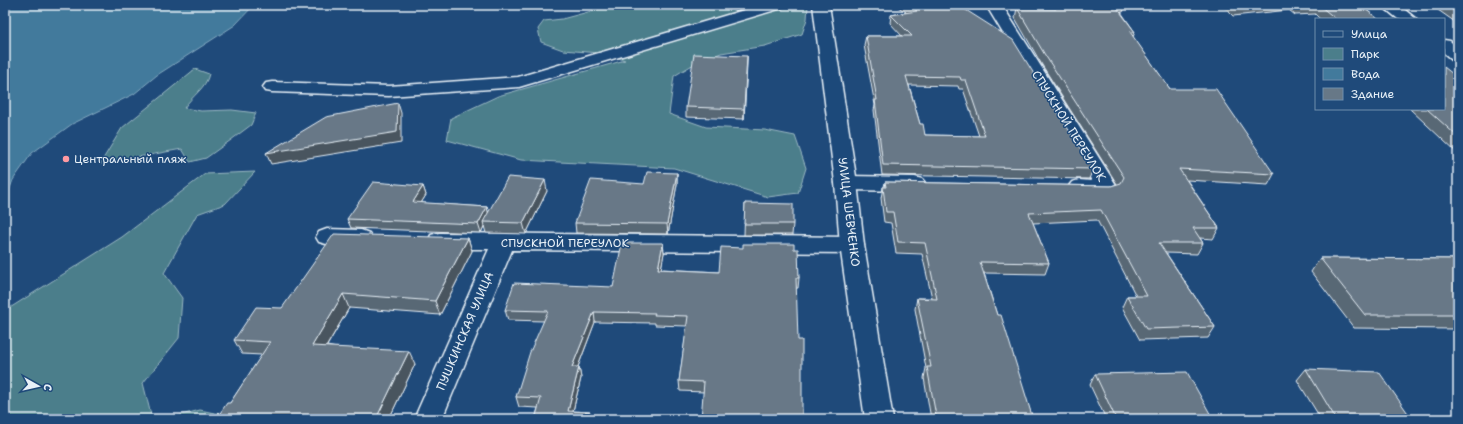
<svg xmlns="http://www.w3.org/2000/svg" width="1463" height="424" font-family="'Shantell Sans',sans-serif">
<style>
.green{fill:#4b7e8b;stroke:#9ab8c2}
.water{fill:#427a9c;stroke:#84aac1}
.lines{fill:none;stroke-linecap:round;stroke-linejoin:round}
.minor-casing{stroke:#e8f1f8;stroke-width:3}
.tertiary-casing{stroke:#e8f1f8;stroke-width:3}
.minor{fill:#1f4a7a;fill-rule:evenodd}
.tertiary{fill:#1f4a7a;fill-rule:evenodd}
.wall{fill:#596774;stroke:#e8f1f8;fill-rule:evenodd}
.shaded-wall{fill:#48545e;stroke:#e8f1f8}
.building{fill:#677887;stroke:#e8f1f8;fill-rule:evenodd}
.poi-dot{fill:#ff9aa2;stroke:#1f4a7a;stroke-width:1.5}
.labels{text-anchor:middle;stroke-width:3;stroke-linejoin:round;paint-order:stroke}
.street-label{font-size:12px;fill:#e8f1f8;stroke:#1f4a7a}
.poi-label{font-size:12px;fill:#e8f1f8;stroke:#1f4a7a;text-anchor:start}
</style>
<rect width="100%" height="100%" fill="#1f4a7a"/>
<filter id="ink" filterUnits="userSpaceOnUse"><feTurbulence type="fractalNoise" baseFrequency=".025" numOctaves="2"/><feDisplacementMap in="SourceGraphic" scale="8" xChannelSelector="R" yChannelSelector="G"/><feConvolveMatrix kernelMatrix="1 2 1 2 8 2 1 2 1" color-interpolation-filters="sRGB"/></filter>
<g filter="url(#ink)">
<!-- green -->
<g class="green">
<polygon points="614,5 808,5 807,19 802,34 765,46 721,53 694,64 674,76 669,114 706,127 765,130 795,136 806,168 798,193 768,197 674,168 521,160 447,140 451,118 498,96 625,60 599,53 563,50 541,42 538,29 544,21 562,19"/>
<path d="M 195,69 L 209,74 C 206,88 192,96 184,108 L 201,111 L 232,110 L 256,113 L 251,125 L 231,140 L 206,158 L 190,162 L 182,149 L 100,164 L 122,128 Z"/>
<polygon points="255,172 225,204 197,214 164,273 182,298 179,338 143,383 152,419 5,419 5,311 122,237 205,174"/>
<polygon points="200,410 224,415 221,419 166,419"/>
</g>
<!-- water -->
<polygon class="water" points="5,5 254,5 235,25 157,75 134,94 72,124 32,153 13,180 5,202"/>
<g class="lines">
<defs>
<g id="minor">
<polygon points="761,5 785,5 782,8 519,87 389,96 272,92 266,91 263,87 266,83 272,82 389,86 518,77"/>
<polygon points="986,5 1002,5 1118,188 1115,193 1107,195 1072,192 1068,187 1072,182 1079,180 1092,181"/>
<polygon points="1381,5 1399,5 1416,19 1398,19"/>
<polygon points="1444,40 1450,41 1458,48 1458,61 1452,60 1444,53"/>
<polygon points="846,176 915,177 922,179 926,184 922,189 915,191 846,190 839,188 835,183 839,178"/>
<path d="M 327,229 L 361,230 L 369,233 L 372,238 L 369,243 C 354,248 334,247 319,242 L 316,237 L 319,232 Z"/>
<polygon points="439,233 852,237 860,239 864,245 860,251 852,253 512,250 442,419 414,419 489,249 439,249 431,247 428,241 431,235"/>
</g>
<polygon id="tertiary" points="813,5 829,5 857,183 864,245 893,419 865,419 840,245 835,183"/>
</defs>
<!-- minor casing -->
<use href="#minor" class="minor-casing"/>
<!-- tertiary casing -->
<use href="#tertiary" class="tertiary-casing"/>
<!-- minor -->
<use href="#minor" class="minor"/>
<!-- tertiary -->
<use href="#tertiary" class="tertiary"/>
</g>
<!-- wall -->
<g class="wall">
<path d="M 895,5 L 958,5 L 1093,169 L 1089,179 L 882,175 L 874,110 L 875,105 L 864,45 L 866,36 L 902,36 L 890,23 L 891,15 L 906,12 ZM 909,85 L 958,86 L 959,89 L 963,89 L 979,136 L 925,135 L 920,124 Z"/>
<polygon points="1045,5 1126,5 1123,12 1121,12 1135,32 1133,37 1170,89 1274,174 1268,185 1187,180 1219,228 1213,239 1200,238 1203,243 1197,254 1166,253 1215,327 1208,338 1140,340 1122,307 1127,296 1136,296 1097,220 1033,223 1049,263 1045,274 984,273 997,315 1033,419 931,419 924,378 926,368 915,309 917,298 932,298 922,254 896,253 891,223 884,222 881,198 883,187 884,187 885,182 1111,186 1117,184 1042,65 1015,18 1017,8 1047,9"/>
<polygon points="1222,5 1360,5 1378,19 1320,19 1315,14 1295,15 1289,10 1233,16"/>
<polygon points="1431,5 1458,5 1458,24"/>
<polygon points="747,56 744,119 686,117 686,107"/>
<polygon points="1458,78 1458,154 1410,109 1444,109"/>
<polygon points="677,173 677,184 668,234 576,233 575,223 644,184"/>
<polygon points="423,186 426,195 421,203 487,207 488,212 547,191 526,234 486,233 484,226 481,233 351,228 347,219"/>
<polygon points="745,203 793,224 792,235 744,235"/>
<polygon points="468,238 472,251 440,315 349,308 327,346 415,364 389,419 216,419 230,403 262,355 242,354 234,340 282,308"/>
<polygon points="663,243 664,253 661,269 719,272 794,249 799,278 798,288 797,288 704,392 680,391 679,381 687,326 655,325 655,323 595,322 578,367 579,367 581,378 573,411 590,412 592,419 535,419 538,408 519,407 516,397 544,321 508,320 505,310 613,287"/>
<polygon points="1320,258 1458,259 1458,331 1456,329 1354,328 1311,272"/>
<polygon points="1306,369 1412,419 1321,419 1297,380"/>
<polygon points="1095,374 1213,419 1106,419 1090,385"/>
</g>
<!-- shaded-wall -->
<g class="shaded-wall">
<polygon points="747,56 747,65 744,119 744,109"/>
<polygon points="398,103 401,113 401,143 271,164 266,153"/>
<polygon points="677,173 677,184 668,234 667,224"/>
<polygon points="545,180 547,191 526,234 523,223"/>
<polygon points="423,186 426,195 416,211 413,202"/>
<polygon points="487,207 489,216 483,222 484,226 481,233 478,224"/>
<polygon points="468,238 472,251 440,315 435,301"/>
<polygon points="663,243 664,253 659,279 658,269"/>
<polygon points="343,294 349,308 319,359 312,346"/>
<polygon points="594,312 595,322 574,377 572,367"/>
<polygon points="409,351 415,364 389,419 376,419"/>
<polygon points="579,367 581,378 571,419 568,411"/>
<polygon points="590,412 592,419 588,419"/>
</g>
<!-- building -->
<g class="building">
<path d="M 909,5 L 958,5 L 1013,40 L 1093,169 L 883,165 L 875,100 L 877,100 L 866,36 L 912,36 L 891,15 L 917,11 ZM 906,76 L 960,77 L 961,80 L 966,80 L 985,136 L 925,135 L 923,124 L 920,124 Z"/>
<polygon points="1054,5 1115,5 1135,32 1130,32 1170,89 1216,89 1274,174 1179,169 1219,228 1193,228 1203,243 1159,243 1215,327 1146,329 1127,296 1147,296 1101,210 1029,213 1049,263 980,262 997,315 1001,315 1033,419 936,416 927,367 931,367 917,298 937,299 925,243 898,242 893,212 886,212 883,187 886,187 885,182 1111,186 1121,183 1124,177 1045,55 1017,8 1056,9"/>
<polygon points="1235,5 1258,5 1237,7"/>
<polygon points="1298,5 1360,5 1378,19 1336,19 1320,6 1299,6"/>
<polygon points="1450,5 1458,5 1458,10"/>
<polygon points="694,54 747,56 744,109 686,107"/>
<polygon points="1444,67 1458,78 1458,137 1427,109 1444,109"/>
<polygon points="398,103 397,132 266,153 326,117"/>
<polygon points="647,172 677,173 667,224 575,223 591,180 644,184"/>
<polygon points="508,177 545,180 523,223 483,222"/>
<polygon points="373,182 423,186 413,202 487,207 478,224 347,219"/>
<polygon points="745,203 793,204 793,224 744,224"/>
<polygon points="334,234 468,238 435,301 343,294 312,346 409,351 376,419 216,419 227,403 230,403 270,342 234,340 256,307 282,308"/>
<polygon points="622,243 663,243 658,269 719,272 721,247 743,248 743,244 794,244 794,249 798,249 799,278 796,278 798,340 802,340 802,419 701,419 704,382 679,381 688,316 654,315 655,313 594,312 572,367 579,367 568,411 590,412 588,419 535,419 541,398 516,397 530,352 548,311 505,310 514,283 613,287"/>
<polygon points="1320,258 1458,259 1458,315 1365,315"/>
<polygon points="1306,369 1379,372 1412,419 1336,419"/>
<polygon points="1187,372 1213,419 1116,419 1095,374"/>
</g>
</g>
<!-- markers -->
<circle class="poi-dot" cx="66" cy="159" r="4"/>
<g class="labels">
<!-- street labels -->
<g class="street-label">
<text transform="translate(1069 126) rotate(58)" y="4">СПУСКНОЙ ПЕРЕУЛОК</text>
<text transform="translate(849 212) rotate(83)" y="4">УЛИЦА ШЕВЧЕНКО</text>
<text x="565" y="247">СПУСКНОЙ ПЕРЕУЛОК</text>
<text transform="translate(465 331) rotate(-67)" y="4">ПУШКИНСКАЯ УЛИЦА</text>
</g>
<!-- poi labels -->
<g class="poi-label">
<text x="74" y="163">Центральный пляж</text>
</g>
</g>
<!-- margin -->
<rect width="1463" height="424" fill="none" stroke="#1f4a7a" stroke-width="20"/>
<rect x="10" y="10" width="1443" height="404" fill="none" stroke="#e8f1f8" stroke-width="1.5" filter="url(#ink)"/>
<!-- legend -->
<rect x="1315" y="18" width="130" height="92" fill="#1f4a7a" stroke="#6f8dac"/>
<rect x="1323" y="31" width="20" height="6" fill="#1f4a7a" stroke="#6f8dac"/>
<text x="1351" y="38" font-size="12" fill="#e8f1f8">Улица</text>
<rect x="1323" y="48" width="20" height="12" fill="#4b7e8b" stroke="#6f8dac"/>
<text x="1351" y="58" font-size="12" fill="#e8f1f8">Парк</text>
<rect x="1323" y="68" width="20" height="12" fill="#427a9c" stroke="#6f8dac"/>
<text x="1351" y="78" font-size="12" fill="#e8f1f8">Вода</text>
<rect x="1323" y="88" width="20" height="12" fill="#677887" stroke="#6f8dac"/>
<text x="1351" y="98" font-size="12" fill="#e8f1f8">Здание</text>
<!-- north arrow -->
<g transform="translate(38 386) rotate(98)" stroke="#1f4a7a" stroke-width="3" paint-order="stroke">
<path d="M0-3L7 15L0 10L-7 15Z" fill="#e8f1f8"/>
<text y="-6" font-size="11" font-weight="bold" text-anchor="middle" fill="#e8f1f8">С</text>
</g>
</svg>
